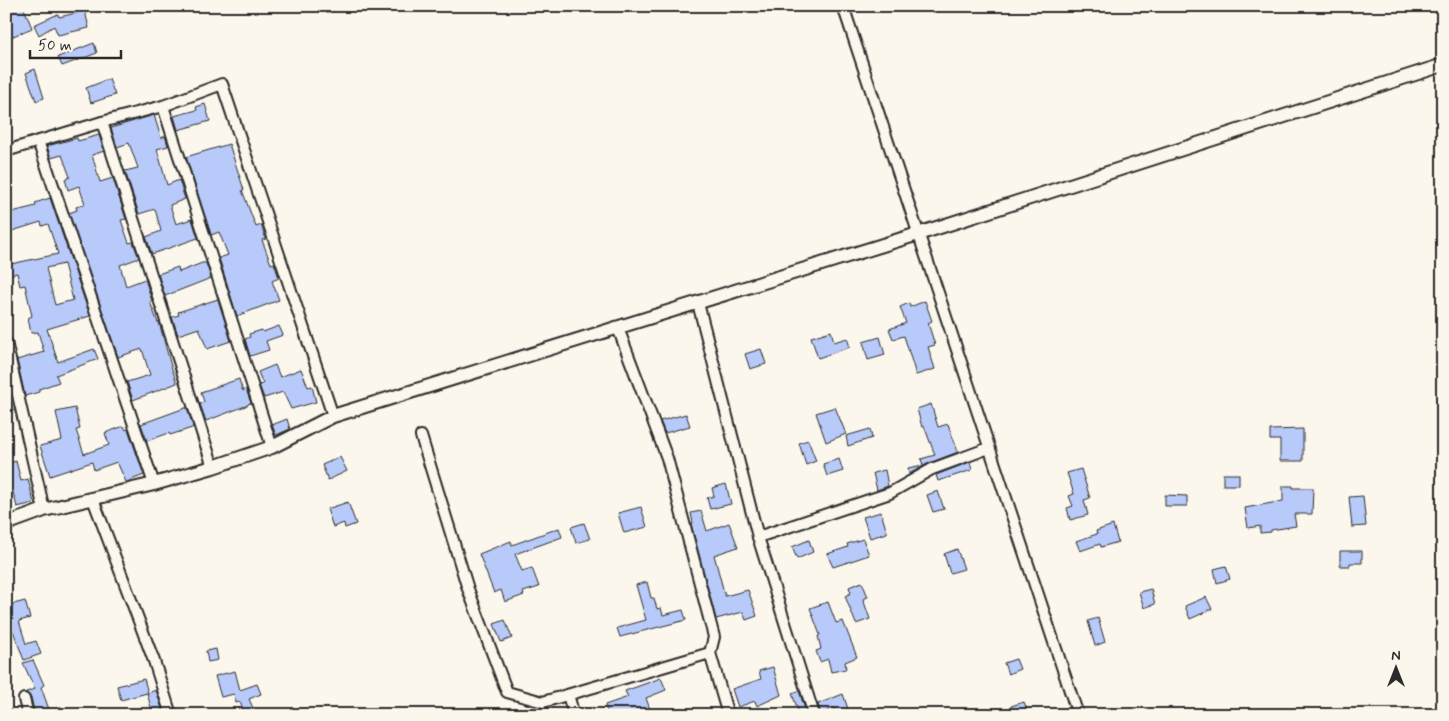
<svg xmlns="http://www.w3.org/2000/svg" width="1449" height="721" font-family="Mynerve,sans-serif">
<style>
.building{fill:#b8cafa;stroke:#2b2b2b;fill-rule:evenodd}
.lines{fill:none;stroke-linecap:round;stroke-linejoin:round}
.minor-casing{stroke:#2b2b2b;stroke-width:14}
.tertiary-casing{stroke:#2b2b2b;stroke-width:16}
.minor{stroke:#fbf7ec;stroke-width:10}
.tertiary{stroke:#fbf7ec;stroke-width:12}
</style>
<rect width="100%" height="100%" fill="#fbf7ec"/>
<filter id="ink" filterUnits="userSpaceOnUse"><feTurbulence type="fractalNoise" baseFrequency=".02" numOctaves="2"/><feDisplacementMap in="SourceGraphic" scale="10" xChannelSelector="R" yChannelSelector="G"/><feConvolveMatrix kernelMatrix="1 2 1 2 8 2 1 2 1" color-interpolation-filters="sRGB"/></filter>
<g filter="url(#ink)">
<!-- building -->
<g class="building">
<polygon points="6,6 23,6 32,28 11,37 6,25"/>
<polygon points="85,11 89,28 58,35 54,26 39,35 34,25 58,14 59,17"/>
<polygon points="94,43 97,53 62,66 58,57"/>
<polygon points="35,69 44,98 36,101 26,73"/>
<polygon points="109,79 115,95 91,103 86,88"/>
<polygon points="205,104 210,121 178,130 174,116 197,110 196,107"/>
<polygon points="154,115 161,138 165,136 168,146 157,149 167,185 179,180 185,199 170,205 176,224 192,219 198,238 152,254 146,237 161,231 155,209 139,214 125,171 138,168 129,143 117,147 111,128"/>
<polygon points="99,135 104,151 92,155 100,182 113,178 126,219 121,220 129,243 133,242 139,258 120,265 126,286 145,279 152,301 150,302 158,323 159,322 171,366 177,383 133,400 127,382 150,375 142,349 118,357 69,213 77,210 76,207 85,204 79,186 68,190 65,179 70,177 62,155 51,158 47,146 77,138 78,141"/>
<polygon points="229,144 244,190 242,190 256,227 261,225 266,239 262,240 271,264 274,263 279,278 272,281 279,300 237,316 219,258 228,255 219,232 211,235 186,157"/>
<path d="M 50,198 L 90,316 L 47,329 L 58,362 L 94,349 L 98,359 L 56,375 L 59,382 L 39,389 L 39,392 L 25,396 L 17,360 L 44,352 L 38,332 L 31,333 L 28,318 L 32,316 L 25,285 L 20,286 L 17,273 L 6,276 L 6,265 L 58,254 L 48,224 L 42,226 L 41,222 L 12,231 L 8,213 L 36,206 L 35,203 ZM 64,264 L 73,300 L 55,305 L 46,268 Z"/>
<polygon points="202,263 206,263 211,278 165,296 158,274 178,267 179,272"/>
<polygon points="218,299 231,341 207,349 199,328 178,335 172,317 179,315 178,312"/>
<polygon points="925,301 932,321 928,323 935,345 928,347 935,369 916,375 904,336 893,339 889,329 906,323 900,307 909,303 910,307"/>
<polygon points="279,326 283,335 266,341 269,350 250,356 245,339 250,337 249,334 262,330 263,332"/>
<polygon points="831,331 834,342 847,338 850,347 818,358 811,337"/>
<polygon points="880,337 885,355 868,360 863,342"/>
<polygon points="761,349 766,364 750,369 745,354"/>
<polygon points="275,365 280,377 301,369 308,387 312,386 316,402 291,409 283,392 264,398 259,385 263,384 258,372"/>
<polygon points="239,379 242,389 243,391 246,389 251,403 248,404 248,405 206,421 200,404 204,402 201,392"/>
<polygon points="931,404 938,427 948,424 958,452 929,463 909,474 908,468 923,465 921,459 935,455 924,426 922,427 917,409"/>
<polygon points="835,407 846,434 826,442 816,413"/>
<polygon points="75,408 80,429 76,430 84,454 109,445 105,433 124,426 126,430 128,429 144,475 126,482 117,462 94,470 92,462 50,476 40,446 62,440 56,412"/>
<polygon points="185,408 187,408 193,426 192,428 170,435 169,433 147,441 141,424"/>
<polygon points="686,414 690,426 665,433 660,421"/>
<polygon points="287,419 290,429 276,435 272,425"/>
<polygon points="870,429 872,438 848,446 846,436"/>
<polygon points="1303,429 1303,461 1280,461 1280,440 1270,440 1270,430"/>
<polygon points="808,440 816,461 806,465 799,443"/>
<polygon points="340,457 347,471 328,480 322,465"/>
<polygon points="839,459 843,471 827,476 823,464"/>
<polygon points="16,461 21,481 28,479 34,503 17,507 13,492 6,494 6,464"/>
<polygon points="970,462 972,470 938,481 936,475"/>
<polygon points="1081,469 1090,498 1084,500 1088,515 1070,520 1067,508 1073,506 1069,496 1074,494 1067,473"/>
<polygon points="885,470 888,486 877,490 873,473"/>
<rect x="1223" y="474" width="16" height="11"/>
<polygon points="726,484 731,504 710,509 707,498 714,496 712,488"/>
<polygon points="1283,486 1293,486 1293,488 1313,488 1312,514 1294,514 1296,526 1271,530 1271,532 1260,533 1260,526 1248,528 1245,508 1283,501"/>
<polygon points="938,491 944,509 933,512 927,495"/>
<polygon points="1165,495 1187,496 1187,506 1165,506"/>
<polygon points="1363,496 1366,526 1352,527 1349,497"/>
<polygon points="348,502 356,524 345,528 344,523 333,527 327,509"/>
<polygon points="641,507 647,527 624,533 618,513"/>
<polygon points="701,511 707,531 729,523 738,547 714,555 725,596 748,590 757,616 746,620 743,612 716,619 691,524 693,523 691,513"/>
<polygon points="881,512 887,533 870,538 863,517"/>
<polygon points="584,523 590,539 576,543 571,527"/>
<polygon points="1113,525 1118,542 1101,547 1100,544 1080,551 1076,541 1097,534 1096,531"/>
<polygon points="559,528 562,537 515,554 522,571 532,568 539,587 523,592 524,595 505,602 501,590 494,593 479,554 511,541 512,545"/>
<polygon points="863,539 869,555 833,567 827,554 848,547 847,544"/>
<polygon points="809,540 813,552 797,559 792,547"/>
<polygon points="957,549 964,569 950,573 944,554"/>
<polygon points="1340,551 1362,551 1362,563 1350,563 1350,566 1340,566"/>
<polygon points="1226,566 1230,579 1217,583 1214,569"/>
<polygon points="647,582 651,598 654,598 657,609 661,608 663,615 683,610 686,620 620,637 617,628 646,620 636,585"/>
<polygon points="862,582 868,597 863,599 870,619 856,624 845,596 851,593 849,587"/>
<polygon points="1151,589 1155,604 1144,608 1139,592"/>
<polygon points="1206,597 1212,609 1190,619 1185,606"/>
<polygon points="25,601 30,618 19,621 26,644 36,641 41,654 24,660 13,631 6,633 6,606"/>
<polygon points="828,602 836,623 843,621 857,657 845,662 846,669 831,672 828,659 820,662 816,651 821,649 818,636 820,635 810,608"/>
<polygon points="1098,618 1105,642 1095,646 1088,621"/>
<polygon points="505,620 512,638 501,642 494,624"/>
<polygon points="216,649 218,660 208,662 206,651"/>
<polygon points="1016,659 1020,669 1008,674 1004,663"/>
<polygon points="33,660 44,685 41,687 51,715 35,715 31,697 26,692 35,689 23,663"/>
<polygon points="773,667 781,695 757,706 755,701 738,707 732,689 761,679 759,671"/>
<polygon points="235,671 240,690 257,684 261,694 249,699 256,715 245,715 240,702 236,703 234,694 221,697 215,676"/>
<polygon points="661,678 666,690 646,698 652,715 608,715 605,705 628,697 625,691"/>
<polygon points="144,679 148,693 156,690 164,715 153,715 147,693 121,700 117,686"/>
<polygon points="799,691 807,715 792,715 792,713 798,711 792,693"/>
<polygon points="843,694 850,715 837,715 834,708 821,713 818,704"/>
<polygon points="1024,702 1029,715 1014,715 1011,706"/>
</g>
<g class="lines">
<defs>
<g id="minor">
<polyline points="843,6 1078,715"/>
<polyline points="163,106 272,447"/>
<polyline points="102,122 213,467"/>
<polyline points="38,141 154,484"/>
<polyline points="6,151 102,122 163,106 222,84 333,416"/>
<polyline points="698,303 758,537 814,715"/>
<polyline points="618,328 667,458 714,637 710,653 728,715"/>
<polyline points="6,342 44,510"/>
<polyline points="421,436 468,589 507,692 543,702 710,653"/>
<polyline points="93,499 154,661 171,715"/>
<polyline points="758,537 890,493 932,469 989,448"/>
<polyline points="568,695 574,715"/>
<polyline points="24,699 28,715"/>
</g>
<polyline id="tertiary" points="6,524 44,510 154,484 213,467 272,447 333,416 918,234 1443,65"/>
</defs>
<!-- minor casing -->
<use href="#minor" class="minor-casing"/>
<!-- tertiary casing -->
<use href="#tertiary" class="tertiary-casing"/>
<!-- minor -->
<use href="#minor" class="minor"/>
<!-- tertiary -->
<use href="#tertiary" class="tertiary"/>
</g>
</g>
<!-- margin -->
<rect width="1449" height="721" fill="none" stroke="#fbf7ec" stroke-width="25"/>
<rect x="12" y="12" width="1424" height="696" fill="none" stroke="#2b2b2b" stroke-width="2" filter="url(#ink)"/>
<!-- north arrow -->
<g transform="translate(1396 668)" stroke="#fbf7ec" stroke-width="4" paint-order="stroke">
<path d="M0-4L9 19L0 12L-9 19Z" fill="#2b2b2b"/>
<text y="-8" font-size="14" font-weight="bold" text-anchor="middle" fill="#2b2b2b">N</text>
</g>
<!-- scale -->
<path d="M30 50v8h91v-8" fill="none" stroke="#2b2b2b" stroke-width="2.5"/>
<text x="38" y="50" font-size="15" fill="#2b2b2b" stroke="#fbf7ec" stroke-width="4" paint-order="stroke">50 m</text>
</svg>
